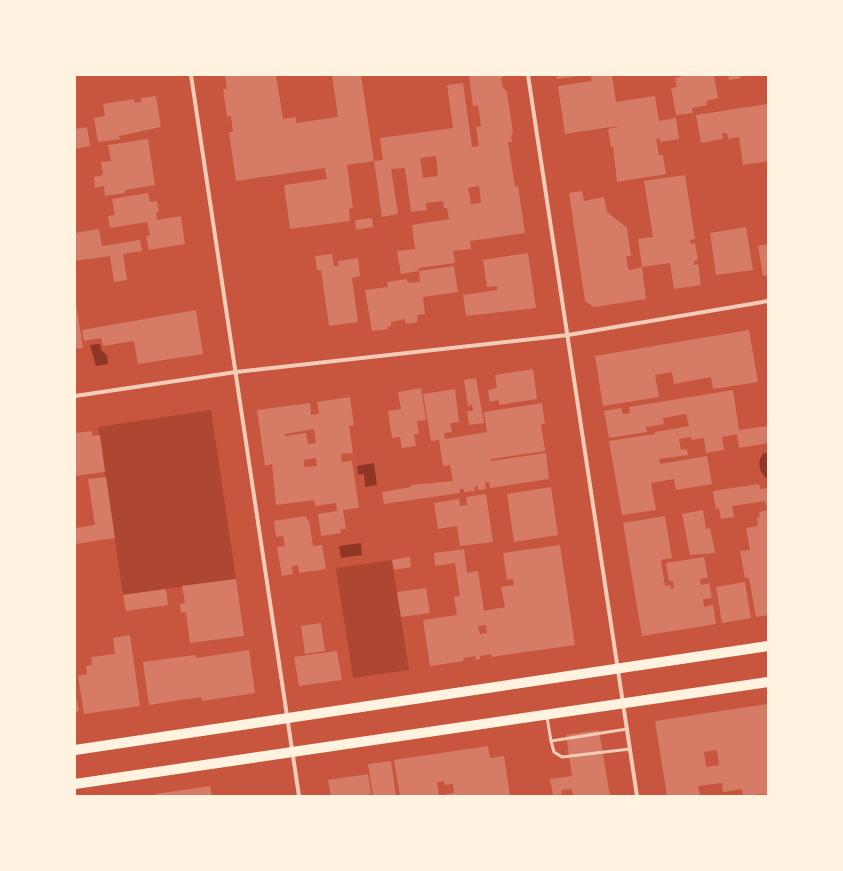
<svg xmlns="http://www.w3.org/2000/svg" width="843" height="871" font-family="Roboto,sans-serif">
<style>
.green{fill:#ae4732}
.water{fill:#8f3625}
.building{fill:#d67c66;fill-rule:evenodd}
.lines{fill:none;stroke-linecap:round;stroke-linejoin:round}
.service{stroke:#f1ccb7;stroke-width:3}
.minor{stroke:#f1ccb7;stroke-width:4}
.primary{stroke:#fff3e0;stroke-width:10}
</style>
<rect width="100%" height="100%" fill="#c8553d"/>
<!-- green -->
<g class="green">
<polygon points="211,410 236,579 123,595 98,427"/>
<polygon points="392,560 409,670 353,678 336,568"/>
</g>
<!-- water -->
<g class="water">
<polygon points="100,344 101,350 107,355 108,364 96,366 90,345"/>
<path d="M 764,453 L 768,454 L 768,479 C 759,474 756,460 764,453 Z"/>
<polygon points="374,463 377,485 365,487 364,474 358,475 357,466"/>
<polygon points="361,543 362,555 341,558 339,546"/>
</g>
<!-- building -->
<g class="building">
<path d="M 225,75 L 276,75 L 283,119 L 296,117 L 296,123 L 338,117 L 332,75 L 361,75 L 374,161 L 383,160 L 380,138 L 453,128 L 447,85 L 463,83 L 472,147 L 479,146 L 476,127 L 481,126 L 478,105 L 473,106 L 469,75 L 504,75 L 501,79 L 503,87 L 507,92 L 513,133 L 511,136 L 512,142 L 508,142 L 515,187 L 518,186 L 525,233 L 470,241 L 471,249 L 453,251 L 455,263 L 418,268 L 419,271 L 401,274 L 397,251 L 415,249 L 412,225 L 449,219 L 447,208 L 444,208 L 443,201 L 426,203 L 427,210 L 411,212 L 405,168 L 391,169 L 398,214 L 382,217 L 374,161 L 347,165 L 353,208 L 349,209 L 350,221 L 290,229 L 284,185 L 327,179 L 325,168 L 236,181 L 229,132 L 233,132 L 231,116 L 227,117 L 223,89 L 227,89 ZM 436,156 L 438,176 L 423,178 L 420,158 ZM 479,186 L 481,203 L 471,204 L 468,188 Z"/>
<polygon points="557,75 580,75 580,76 557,79"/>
<polygon points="591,75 612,75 616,102 655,96 659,121 676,118 679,139 660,142 660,138 656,139 659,155 663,155 666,174 617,182 613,147 611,147 608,129 617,127 617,126 565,134 558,86 592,81"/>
<polygon points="686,75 714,75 718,98 706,101 707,105 692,108 693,113 676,115 671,88 677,87 675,78"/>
<polygon points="728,75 741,75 741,78 729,80"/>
<polygon points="156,96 161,127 119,136 120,139 98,142 94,118 105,116 103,104 134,99 135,103 141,102 141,98"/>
<polygon points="768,104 768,161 743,165 739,137 728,139 727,133 722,133 723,139 701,143 696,115"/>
<polygon points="87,127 90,146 75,149 75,129"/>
<polygon points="148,139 155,185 125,190 125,193 105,196 104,186 95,188 94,177 103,175 101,162 111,161 108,145"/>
<polygon points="685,175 695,239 690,240 691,244 695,243 698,260 694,261 694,265 698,264 701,285 674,289 670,263 642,267 638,239 653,237 644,181"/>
<polygon points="582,191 584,201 604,197 607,212 627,228 631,256 626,256 628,268 630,270 642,267 646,299 594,307 585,301 569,193"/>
<polygon points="148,193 150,202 157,201 159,212 156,212 157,220 181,216 185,244 149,250 146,236 150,235 147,222 110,228 108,216 115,215 112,199"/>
<polygon points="372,218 373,227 356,230 355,220"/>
<polygon points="746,227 753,270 716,275 710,233"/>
<polygon points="99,229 102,246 140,240 142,251 123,254 127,280 114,282 110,256 75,261 75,233"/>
<polygon points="768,244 768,275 763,276 758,246"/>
<polygon points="528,253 536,308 466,316 463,295 497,290 497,286 487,287 483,260"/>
<polygon points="332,254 334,266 339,266 338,261 358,258 360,276 352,278 358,322 329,326 321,270 317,270 315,256"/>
<polygon points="454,266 458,292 423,297 425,314 417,315 418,321 414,323 406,324 405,319 391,322 391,326 387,327 388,329 372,331 365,290 388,287 387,282 407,279 408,283 420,282 419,271"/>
<polygon points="75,297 83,348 75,349"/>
<polygon points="196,310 203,354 138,364 134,341 103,346 101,338 84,341 82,330"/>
<polygon points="749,330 758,382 713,389 711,377 674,384 672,372 655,375 659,397 603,406 595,356"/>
<polygon points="533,369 537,399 499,405 499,400 490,402 488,390 497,388 495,375"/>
<polygon points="476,378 484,423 469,425 467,411 473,411 472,405 468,406 464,380"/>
<polygon points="421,388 426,420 417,421 419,434 414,434 416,446 402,448 400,437 392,438 388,411 401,409 398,392"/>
<polygon points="455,389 459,422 450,423 452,432 444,433 445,439 487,432 484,412 542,403 545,424 541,424 545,451 491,459 491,461 546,453 549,479 490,488 489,482 485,482 486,489 478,490 478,486 474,487 475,491 464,492 464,489 459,489 460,493 384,504 382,492 411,487 411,485 453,481 450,465 443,466 439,440 431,441 423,394"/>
<polygon points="733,390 739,430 768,426 768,443 739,448 737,434 722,437 724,450 706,453 704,438 691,440 691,437 679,439 681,450 687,449 688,455 659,459 660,464 707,456 712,484 676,490 674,479 651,483 656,510 622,515 609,441 655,434 655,432 689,426 686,414 663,418 664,424 646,427 647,432 609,438 604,411 621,408 623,414 630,413 629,407"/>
<path d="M 350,397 L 354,425 L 349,426 L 353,453 L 341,454 L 342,462 L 352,461 L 359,508 L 343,510 L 346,529 L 340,529 L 341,533 L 321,536 L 318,514 L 337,511 L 336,503 L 315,506 L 314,500 L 276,505 L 272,464 L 265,466 L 257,410 L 310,403 L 311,415 L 319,414 L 317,402 ZM 314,429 L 316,443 L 308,444 L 306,433 L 285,436 L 285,434 ZM 316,458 L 317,466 L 304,467 L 304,460 Z"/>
<polygon points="92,431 92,436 100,435 105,472 75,476 75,433"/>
<polygon points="106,477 115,538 75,544 75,528 95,525 88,479"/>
<polygon points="759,484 760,489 768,488 768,615 756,617 749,578 745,578 740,551 750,550 746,528 758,526 757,518 760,517 759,512 767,510 765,501 732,506 734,517 721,519 719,508 716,509 713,491"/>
<polygon points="551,487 558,535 514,542 507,494"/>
<polygon points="486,494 493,542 460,546 457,526 438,529 434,503 459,499 460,506 467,505 466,497"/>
<polygon points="703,510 706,529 710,528 715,553 690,555 682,514"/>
<polygon points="306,516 307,521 309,520 313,546 322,545 326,569 299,573 298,565 292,566 293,574 282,576 277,547 285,546 283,536 276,537 274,521"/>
<polygon points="665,516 672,558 661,560 665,586 670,585 671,589 674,588 673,581 669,581 666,563 704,557 708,578 700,579 701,585 709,583 712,598 703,599 704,607 713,605 716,624 642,636 623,523"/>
<path d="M 560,545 L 575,645 L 491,657 L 491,654 L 480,656 L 480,659 L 476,660 L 475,656 L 463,658 L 464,661 L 430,666 L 423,620 L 457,615 L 454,597 L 460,596 L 455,563 L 435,566 L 434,553 L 464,549 L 467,573 L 478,571 L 484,611 L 505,607 L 501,587 L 514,585 L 513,579 L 507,580 L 503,553 ZM 486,625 L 487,633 L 480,634 L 478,626 Z"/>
<polygon points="410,557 411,567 394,570 392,560"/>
<polygon points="236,579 244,636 190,643 186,612 181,613 180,604 185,603 182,586"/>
<polygon points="745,582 751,618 722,623 716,587"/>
<polygon points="426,588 430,613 401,617 397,592"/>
<polygon points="166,589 168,605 126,611 123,595"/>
<polygon points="321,623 325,651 305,654 301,626"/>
<polygon points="130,635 140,706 84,714 78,676 87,674 86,666 92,665 91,657 115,654 113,638"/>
<polygon points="249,650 255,693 202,701 201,697 149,705 143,662 195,655 196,658"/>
<polygon points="337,651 342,680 299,686 294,657"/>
<polygon points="75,692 79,711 75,712"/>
<path d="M 767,704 L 768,794 L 743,796 L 742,789 L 723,792 L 722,783 L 698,786 L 700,796 L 667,796 L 655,721 ZM 717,750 L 719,765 L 706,767 L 704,752 Z"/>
<polygon points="599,730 610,796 573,796 572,789 561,790 562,794 553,795 550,779 572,776 566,735"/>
<polygon points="488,746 490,758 504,756 510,796 447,796 446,794 454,793 453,784 445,785 444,781 437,782 439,796 400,796 394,760"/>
<polygon points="391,761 396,796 373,796 368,764"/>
<polygon points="368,774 371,794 364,796 331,796 328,780"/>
<polygon points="210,786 212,796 155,796 155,794"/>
</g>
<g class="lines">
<!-- service -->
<g class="service">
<polyline points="547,717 551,741 627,729"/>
<polyline points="551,741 554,752 562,757 630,749"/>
</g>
<!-- minor -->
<g class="minor">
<polyline points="191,75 299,796"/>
<polyline points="528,75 637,796"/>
<polyline points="75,396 236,372 568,335 768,301"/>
</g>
<!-- primary -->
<g class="primary">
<polyline points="75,750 768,646"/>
<polyline points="75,784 768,682"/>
</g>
</g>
<!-- border -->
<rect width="843" height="871" fill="none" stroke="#fff3e0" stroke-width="152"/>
</svg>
